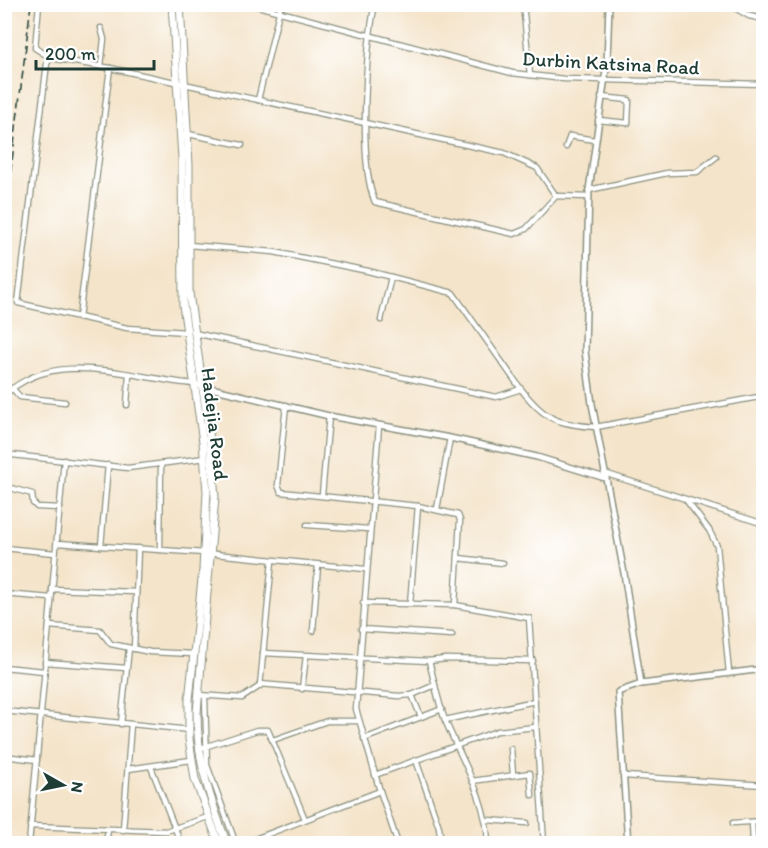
<svg xmlns="http://www.w3.org/2000/svg" width="768" height="848" font-family="Itim,sans-serif">
<style>
.lines{fill:none;stroke-linecap:round;stroke-linejoin:round}
.minor-casing{stroke:#8a907f;stroke-width:7}
.tertiary-casing{stroke:#8a907f;stroke-width:8}
.primary-casing{stroke:#8a907f;stroke-width:9}
.minor{stroke:#fff;stroke-width:4.5}
.tertiary{stroke:#fff;stroke-width:5}
.primary{stroke:#fff;stroke-width:7}
.rail{stroke:#1f3d34;stroke-width:1.5;stroke-dasharray:9 4.5;stroke-linecap:butt}
.labels{text-anchor:middle;stroke-width:4.5;stroke-linejoin:round;paint-order:stroke}
.street-label{font-size:20px;fill:#1f3d34;stroke:#fff}
</style>
<rect width="100%" height="100%" fill="#fff"/>
<filter id="ink" filterUnits="userSpaceOnUse"><feTurbulence type="fractalNoise" baseFrequency=".0167" numOctaves="2"/><feDisplacementMap in="SourceGraphic" scale="12" xChannelSelector="R" yChannelSelector="G"/><feConvolveMatrix kernelMatrix="1 2 1 2 8 2 1 2 1" color-interpolation-filters="sRGB"/></filter>
<filter id="wash" filterUnits="userSpaceOnUse"><feTurbulence type="fractalNoise" baseFrequency=".008" numOctaves="4" result="noise"/><feDisplacementMap in="SourceGraphic" scale="24" xChannelSelector="R" yChannelSelector="G"/><feGaussianBlur stdDeviation="1.35" result="paint"/><feColorMatrix in="noise" values="0 0 0 0 0 0 0 0 0 0 0 0 0 0 0 0 0 1.4 0 .05"/><feComposite in="paint" operator="in"/></filter>
<g filter="url(#wash)">
<rect width="100%" height="100%" fill="#f4e4ca"/>
</g>
<g filter="url(#ink)">
<g class="lines">
<defs>
<g id="minor">
<polyline points="39,4 35,48 51,58"/>
<polyline points="250,4 512,73 564,79 764,84"/>
<path d="M 375,4 C 366,47 358,163 375,202 L 514,234 L 526,229 L 556,196 L 589,197"/>
<polyline points="523,4 530,75"/>
<polyline points="728,4 749,16 764,19"/>
<polyline points="101,28 104,39 101,66"/>
<polyline points="258,100 281,4"/>
<polyline points="598,120 628,123 629,100 601,97"/>
<polyline points="188,134 242,145"/>
<polyline points="566,147 570,136 595,140"/>
<polyline points="589,190 667,173 697,172 716,157"/>
<polyline points="188,245 274,252 368,271 453,293 521,389"/>
<polyline points="79,318 110,68"/>
<polyline points="381,320 391,277"/>
<polyline points="186,332 127,328 18,303 47,63 51,58 110,68 504,153 537,168 556,196"/>
<path d="M 194,333 L 496,397 L 521,389 C 545,420 557,424 596,427 L 764,396"/>
<polyline points="12,388 20,397 65,402"/>
<path d="M 4,396 C 54,346 133,379 194,384"/>
<polyline points="127,405 129,374"/>
<polyline points="286,405 278,485 281,492 418,506 458,515 460,520 455,605"/>
<polyline points="379,426 356,709 380,791 398,844"/>
<polyline points="4,454 128,468 205,458"/>
<polyline points="604,473 764,524"/>
<polyline points="4,486 32,494 33,503 37,507 60,508"/>
<polyline points="322,495 329,416"/>
<polyline points="686,500 709,530 717,546 729,673"/>
<polyline points="437,509 450,438"/>
<polyline points="307,525 369,529"/>
<polyline points="57,543 205,553 365,569"/>
<polyline points="101,546 108,465"/>
<polyline points="4,548 55,553"/>
<polyline points="160,550 161,465"/>
<polyline points="458,558 503,563"/>
<polyline points="52,589 136,592"/>
<polyline points="4,594 51,598"/>
<polyline points="363,603 455,605 529,618 544,844"/>
<polyline points="410,604 418,506"/>
<polyline points="49,626 100,630 111,644 150,652 194,654"/>
<polyline points="361,629 452,635"/>
<polyline points="313,631 318,565"/>
<polyline points="134,649 138,548"/>
<polyline points="263,653 429,661 446,659 533,661"/>
<path d="M 429,661 C 434,680 438,702 445,720 C 462,761 487,799 488,844"/>
<polyline points="45,662 126,668"/>
<polyline points="4,667 44,671"/>
<polyline points="260,684 399,696 412,695 435,685"/>
<polyline points="302,689 306,656"/>
<polyline points="198,695 242,698 260,686 272,561"/>
<polyline points="412,695 421,717"/>
<polyline points="205,696 207,765 236,844"/>
<polyline points="4,711 190,730"/>
<polyline points="445,720 535,701"/>
<polyline points="121,724 129,648"/>
<polyline points="364,739 442,709"/>
<polyline points="273,740 327,721 359,721"/>
<polyline points="198,749 257,730 268,730 305,819"/>
<polyline points="511,749 513,774"/>
<polyline points="4,756 37,760"/>
<polyline points="416,760 439,827 441,844"/>
<polyline points="151,767 181,844"/>
<polyline points="128,769 191,760"/>
<polyline points="375,775 497,731 536,727"/>
<polyline points="625,776 764,785"/>
<polyline points="472,781 530,773 532,795"/>
<polyline points="488,820 527,823"/>
<polyline points="752,822 753,844"/>
<polyline points="733,823 764,821"/>
<polyline points="30,826 166,831 208,817"/>
<polyline points="123,830 131,724"/>
<polyline points="29,844 64,460"/>
<polyline points="106,844 108,829"/>
<polyline points="242,844 380,791"/>
</g>
<g id="tertiary">
<polyline points="609,4 607,63 589,190 585,351 592,404 624,573 641,684"/>
<polyline points="194,384 329,416 450,438 537,457 605,478"/>
<polyline points="628,844 618,692 641,684 764,669"/>
</g>
<g id="primary">
<polyline points="172,4 182,158 183,305 203,442 207,492 203,570 189,700 189,739 195,779 219,844"/>
<path d="M 180,4 L 189,165 L 189,293 L 209,431 L 215,497 L 197,713 C 197,760 210,800 227,844"/>
</g>
</defs>
<!-- minor casing -->
<use href="#minor" class="minor-casing"/>
<!-- tertiary casing -->
<use href="#tertiary" class="tertiary-casing"/>
<!-- primary casing -->
<use href="#primary" class="primary-casing"/>
<!-- minor -->
<use href="#minor" class="minor"/>
<!-- tertiary -->
<use href="#tertiary" class="tertiary"/>
<!-- primary -->
<use href="#primary" class="primary"/>
<!-- rail -->
<polyline class="rail" points="4,227 31,4"/>
</g>
</g>
<g class="labels">
<!-- street labels -->
<g class="street-label">
<text transform="translate(611 63) rotate(3)" y="7">Durbin Katsina Road</text>
<text transform="translate(215 424) rotate(83)" y="7">Hadejia Road</text>
</g>
</g>
<!-- margin -->
<rect width="768" height="848" fill="none" stroke="#fff" stroke-width="24"/>
<!-- north arrow -->
<g transform="translate(63 785) rotate(99)" stroke="#ffffff" stroke-width="4.5" paint-order="stroke">
<path d="M0-4.5L10 22L0 15L-10 22Z" fill="#1f3d34"/>
<text y="-9" font-size="16" font-weight="bold" text-anchor="middle" fill="#1f3d34">N</text>
</g>
<!-- scale -->
<path d="M36 60v9h118v-9" fill="none" stroke="#1f3d34" stroke-width="3"/>
<text x="45" y="60" font-size="18" fill="#1f3d34" stroke="#ffffff" stroke-width="4.5" paint-order="stroke">200 m</text>
</svg>
